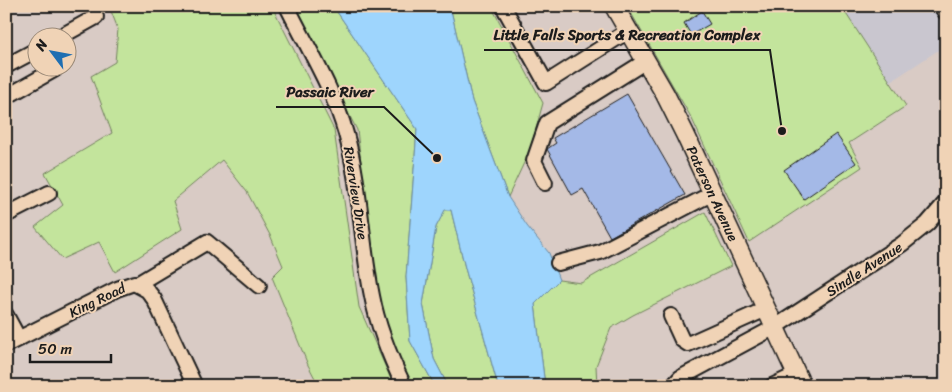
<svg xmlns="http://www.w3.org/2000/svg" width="952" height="392" font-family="Sriracha,sans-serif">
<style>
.built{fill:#c9c6cf}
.green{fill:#c3e49c;stroke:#70805c}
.water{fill:#9ed5fd;stroke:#6a8ba3}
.building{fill:#a4b9e7;stroke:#1c1c1c}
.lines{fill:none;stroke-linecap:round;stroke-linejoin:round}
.minor-casing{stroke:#1c1c1c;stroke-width:18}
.major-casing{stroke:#1c1c1c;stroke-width:21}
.minor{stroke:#f0d3b6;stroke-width:14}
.major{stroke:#f0d3b6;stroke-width:18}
.labels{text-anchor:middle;stroke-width:4;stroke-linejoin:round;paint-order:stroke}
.street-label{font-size:14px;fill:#1c1c1c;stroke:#f0d3b6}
.leader{fill:none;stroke:#1c1c1c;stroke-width:2}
.callout-dot{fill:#1c1c1c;stroke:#f0d3b6;stroke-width:2}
.callout-label{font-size:15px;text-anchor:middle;font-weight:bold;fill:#1c1c1c;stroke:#f0d3b6;stroke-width:4;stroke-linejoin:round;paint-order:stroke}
</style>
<rect width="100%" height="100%" fill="#d9cbc5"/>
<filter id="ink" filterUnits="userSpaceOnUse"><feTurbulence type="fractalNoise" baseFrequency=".02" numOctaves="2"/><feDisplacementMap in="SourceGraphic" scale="10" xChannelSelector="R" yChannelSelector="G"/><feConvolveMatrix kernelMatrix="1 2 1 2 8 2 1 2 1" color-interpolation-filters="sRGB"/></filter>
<g filter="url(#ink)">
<!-- built -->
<polygon class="built" points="841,6 946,6 946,45 890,82"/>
<!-- green -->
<g class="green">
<polygon points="109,6 272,6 334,130 359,307 394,386 319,386 308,365 272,277 283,266 271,237 247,192 222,160 173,201 182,229 115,272 99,242 62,259 35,227 63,205 45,173 112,133 91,76 115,62 118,29"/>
<polygon points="293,6 333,6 417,129 406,277 410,341 435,386 412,386 402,366 382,315 371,244 357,130"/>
<polygon points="450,6 491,6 543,103 530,150 508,197 472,101"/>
<polygon points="627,6 841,6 906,106 849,143 862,167 749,242 692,119"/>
<polygon points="445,209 451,210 465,268 498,386 448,386 434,359 423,304 436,227"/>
<polygon points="705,212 731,266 633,315 611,328 596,366 597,386 545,386 535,304 559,280 581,283"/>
</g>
<!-- water -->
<polygon class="water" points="333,6 450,6 472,101 508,197 527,226 549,253 559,280 535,304 545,386 498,386 465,268 451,210 445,210 436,227 423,304 434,359 448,386 435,386 410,341 406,277 417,129"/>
<!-- building -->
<g class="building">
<polygon points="702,11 710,24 691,35 684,23"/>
<polygon points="627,94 685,195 610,237 583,189 572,195 547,149 556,143 553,138"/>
<polygon points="836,134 856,163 804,199 784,170"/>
</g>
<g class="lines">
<defs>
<g id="minor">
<path d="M 287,6 C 307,47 334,90 346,134 C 361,187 361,243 372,296 C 378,328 390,357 404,386"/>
<polyline points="503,6 546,83 628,31"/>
<polyline points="941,6 946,13"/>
<polyline points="58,38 96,17"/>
<polyline points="6,66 38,49"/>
<polyline points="6,97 54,70"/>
<polyline points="545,183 534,161 547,123 646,61"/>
<polyline points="6,215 49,193"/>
<polyline points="558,263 600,252 713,193"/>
<polyline points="137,284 207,242 259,286"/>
<polyline points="6,315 19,339"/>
<polyline points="671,316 682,340 688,344 766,309"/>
<polyline points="6,345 117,289 134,283 147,290 154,299 195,386"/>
<polyline points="673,386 680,378 775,327 902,244 927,224 946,202"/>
<polyline points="772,386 797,374"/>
</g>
<g id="major">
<path id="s1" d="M 614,6 L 665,94 L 685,134 L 802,386"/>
</g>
</defs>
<!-- minor casing -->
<use href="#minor" class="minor-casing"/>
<!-- major casing -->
<use href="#major" class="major-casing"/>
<!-- minor -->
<use href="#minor" class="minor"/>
<!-- major -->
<use href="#major" class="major"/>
</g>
</g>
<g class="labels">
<!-- street labels -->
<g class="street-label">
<text transform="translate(356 193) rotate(81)" y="5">Riverview Drive</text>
<text dy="5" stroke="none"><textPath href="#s1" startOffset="212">Paterson Avenue</textPath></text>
<text transform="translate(864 269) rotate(-33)" y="5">Sindle Avenue</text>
<text transform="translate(97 300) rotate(-26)" y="5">King Road</text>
</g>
</g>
<!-- callouts -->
<path class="leader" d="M782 131L770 50H484M437 158L384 107H276"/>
<g class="callout-dot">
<circle cx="782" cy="131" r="5"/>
<circle cx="437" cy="158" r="5"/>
</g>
<g class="callout-label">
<text x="627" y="40">Little Falls Sports &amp; Recreation Complex</text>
<text x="330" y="97">Passaic River</text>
</g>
<!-- margin -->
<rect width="952" height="392" fill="none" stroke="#f0d3b6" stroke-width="25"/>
<rect x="12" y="12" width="927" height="367" fill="none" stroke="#1c1c1c" stroke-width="2" filter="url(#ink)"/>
<!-- north arrow -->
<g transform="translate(52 52) rotate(302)"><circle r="24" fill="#f0d3b6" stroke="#9b8a78"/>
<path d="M0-4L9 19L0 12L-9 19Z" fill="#1f6fb2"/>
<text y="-8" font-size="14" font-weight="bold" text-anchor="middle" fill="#1c1c1c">N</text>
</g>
<!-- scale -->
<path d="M30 354v8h81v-8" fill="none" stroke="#1c1c1c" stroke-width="2.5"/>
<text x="38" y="354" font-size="15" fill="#1c1c1c" stroke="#f0d3b6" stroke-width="4" paint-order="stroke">50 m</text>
</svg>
